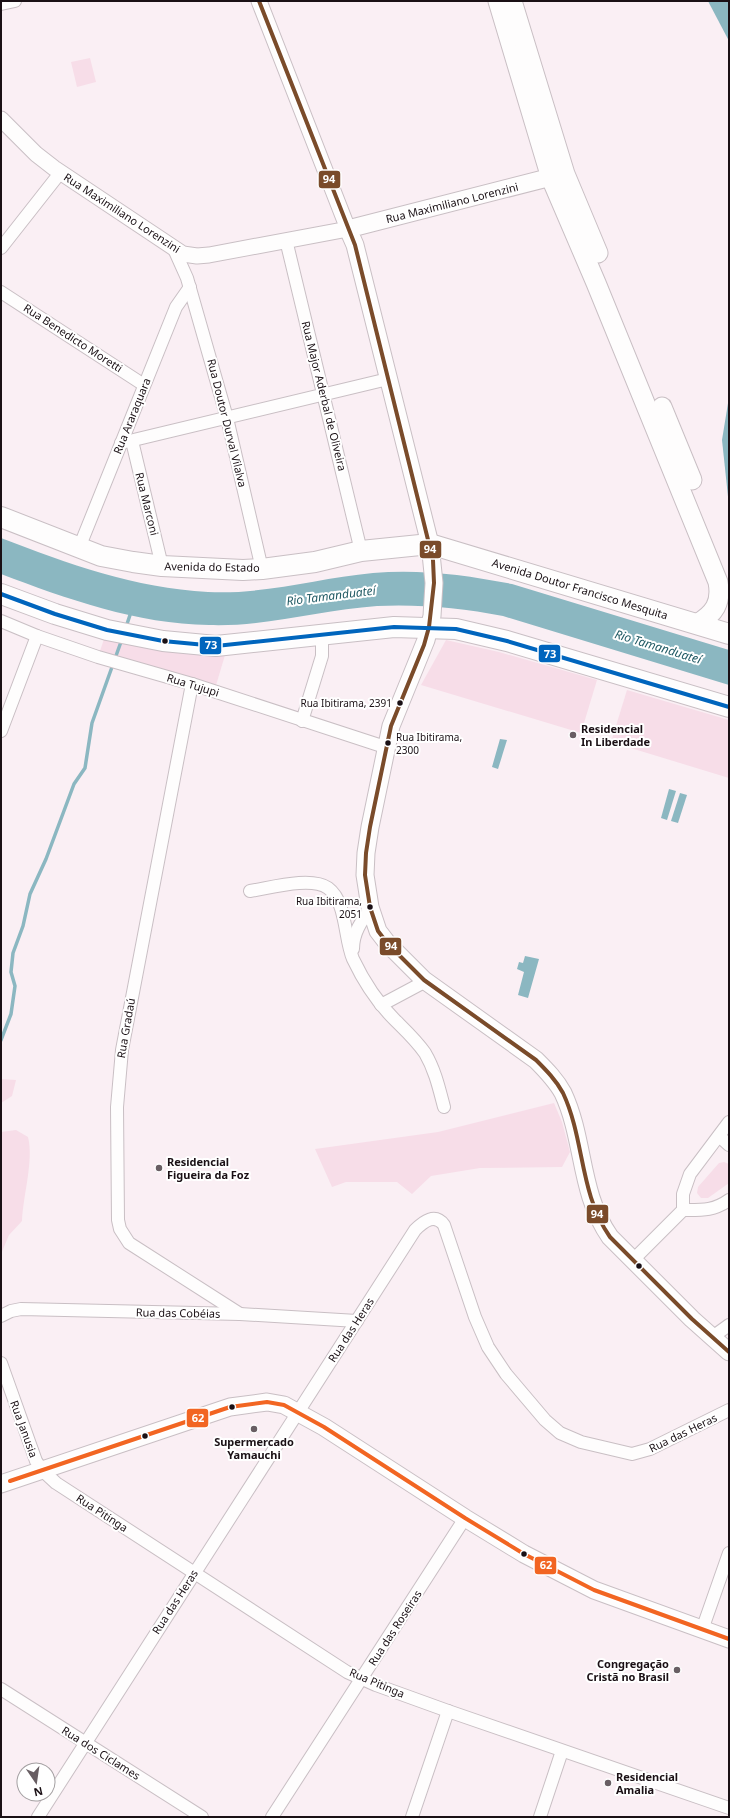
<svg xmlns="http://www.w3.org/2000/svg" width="730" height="1818" font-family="'Noto Sans',sans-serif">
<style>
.green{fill:#f7dde8}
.water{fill:#8bb7c1}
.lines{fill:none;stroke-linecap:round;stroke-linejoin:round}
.stream{stroke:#8bb7c1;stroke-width:3.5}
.minor-casing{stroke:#c9bfc4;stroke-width:14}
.tertiary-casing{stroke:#c9bfc4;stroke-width:17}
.secondary-casing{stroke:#c9bfc4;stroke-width:19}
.primary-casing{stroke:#c9bfc4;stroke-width:21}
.trunk-casing{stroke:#c9bfc4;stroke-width:22}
.minor{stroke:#fefdfd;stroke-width:12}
.tertiary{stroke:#fefdfd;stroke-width:15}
.secondary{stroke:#fefdfd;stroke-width:17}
.primary{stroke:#fefdfd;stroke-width:19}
.trunk{stroke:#fefdfd;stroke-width:20}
.bus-1-casing{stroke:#fff;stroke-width:7}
.bus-2-casing{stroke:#fff;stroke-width:7}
.bus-3-casing{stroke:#fff;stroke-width:7}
.bus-1{stroke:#7a4b2a;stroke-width:4}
.bus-2{stroke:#f26522;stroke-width:4}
.bus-3{stroke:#0065bd;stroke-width:4}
.bus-dot{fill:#1a1015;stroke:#fff;stroke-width:1.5}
.poi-dot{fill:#685e63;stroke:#fff;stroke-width:1.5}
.labels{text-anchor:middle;stroke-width:4;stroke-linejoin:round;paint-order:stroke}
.bus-label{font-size:10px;fill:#1a1015;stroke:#fff;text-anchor:end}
.street-label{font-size:11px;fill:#1a1015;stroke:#fff}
.poi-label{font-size:11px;font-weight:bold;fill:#1a1015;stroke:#fff;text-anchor:start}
.water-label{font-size:12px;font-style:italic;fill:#225b65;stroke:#fff}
.line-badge{stroke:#fff;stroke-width:1.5}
.badge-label{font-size:11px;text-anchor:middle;font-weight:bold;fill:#fff}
</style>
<rect width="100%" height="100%" fill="#faeff4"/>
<!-- green -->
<g class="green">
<polygon points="90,58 96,82 77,87 71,62"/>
<polygon points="107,630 228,645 214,692 98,657"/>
<polygon points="446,640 499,652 597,680 581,733 421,685"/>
<polygon points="627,690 729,720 729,778 611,742"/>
<polygon points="1,1079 16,1080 12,1096 1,1103"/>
<polygon points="554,1103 562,1122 570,1152 562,1167 480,1168 431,1176 412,1194 397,1182 346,1182 332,1187 315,1149 438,1132"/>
<path d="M 16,1130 L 28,1137 C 34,1160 23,1196 22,1221 L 9,1235 L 1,1254 L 1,1132 Z"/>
<polygon points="724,1162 729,1164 729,1183 708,1198 701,1198 697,1193 698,1187 719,1163"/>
</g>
<!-- water -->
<g class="water">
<polygon points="708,1 728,1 729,41 709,3"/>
<polygon points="729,397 729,506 722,440"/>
<path d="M 1,538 C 68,564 135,588 208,592 C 264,595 318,578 373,573 C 420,569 466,575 512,584 L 729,650 L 729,685 L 503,616 C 462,608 419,604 377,606 C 321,610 265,627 209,625 C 137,624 67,599 1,574 Z"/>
<polygon points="500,739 507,740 498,769 492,767"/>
<polygon points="669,789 676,791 667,820 661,818"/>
<polygon points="680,793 687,795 678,823 671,821"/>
<polygon points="525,956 539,959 528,998 518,995 524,972 517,969 519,962 523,963"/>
</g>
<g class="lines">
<!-- stream -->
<g class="stream">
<polyline points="126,627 131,612"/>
<polyline points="1,1040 11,1014 15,986 11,972 13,953 23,926 30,894 46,859 74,784 85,768 92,723 122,639"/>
</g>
<defs>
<g id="minor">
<polyline points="1,4 15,1"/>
<polyline points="286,240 361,551"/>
<polyline points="1,248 60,173"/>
<polyline points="174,249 187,278 227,418 262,569"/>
<polyline points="1,292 144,385"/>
<polyline points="132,441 162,566"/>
<polyline points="121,443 388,379"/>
<polyline points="79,548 176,307 190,287"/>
<polyline points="1,621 37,636 98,657 192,684 385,747"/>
<polyline points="192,684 122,1050 117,1107 118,1220 120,1229 129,1243 240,1314"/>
<polyline points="302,721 322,656 322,635"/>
<polyline points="1,731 37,636"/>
<path d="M 250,891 C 270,888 311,876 328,888 C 347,902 344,938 353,959 C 363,980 377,1002 394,1019 C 405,1030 416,1040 425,1053 C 435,1070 439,1088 444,1107"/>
<path d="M 353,949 C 353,933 361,921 371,909"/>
<polyline points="381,1005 426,981"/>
<polyline points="719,1136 729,1145"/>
<path d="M 683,1210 C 701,1210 714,1211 729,1200"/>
<polyline points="633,1260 683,1210 683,1194 690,1174 729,1122"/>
<polyline points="1,1316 11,1311 21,1309 240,1314 357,1321"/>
<polyline points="711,1338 729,1325"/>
<polyline points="1,1363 36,1461 42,1470 56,1483 347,1672 376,1685 448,1711 729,1808"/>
<polyline points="702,1630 729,1553"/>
<polyline points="1,1689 202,1817"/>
<path d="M 38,1817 L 415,1230 C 424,1221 435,1213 444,1225 L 475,1317 L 488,1347 L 506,1374 L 545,1420 L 560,1433 L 581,1442 L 632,1454 L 650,1449 L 729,1410"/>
<polyline points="272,1817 465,1518"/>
<polyline points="412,1817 448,1711"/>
<polyline points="540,1817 562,1751"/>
</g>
<polyline id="tertiary" points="1,119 36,154 54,168 183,254 197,256 209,255 348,229 259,1"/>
<g id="secondary">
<path d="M 563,174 L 348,229 L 355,245 L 430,544 L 434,583 L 432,616 L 426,640 L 391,726 L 370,827 L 366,853 L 365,875 L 370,907 L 378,931 L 388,944 L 424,980 L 536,1060 C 546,1070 556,1080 563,1093 C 585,1140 579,1193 610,1237 L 692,1319 L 729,1352"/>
<polyline points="1,1484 230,1407 267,1402 284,1405 324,1427 465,1518 524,1554 594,1590 729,1639"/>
</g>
<g id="primary">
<path d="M 498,1 L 551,178 L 596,283 L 718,582 C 722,603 714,614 697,624"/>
<polyline points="512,1 565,174 598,253"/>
<polyline points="662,407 692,480"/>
</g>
<g id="trunk">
<polyline points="1,517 101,556 133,562 162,566 243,570 262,569 315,562 361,551 430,544 729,634"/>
<polyline points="1,594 55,614 107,630 163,641 216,646 394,627 456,629 507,641 729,707"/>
</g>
</defs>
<!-- minor casing -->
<use href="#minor" class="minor-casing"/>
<!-- tertiary casing -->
<use href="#tertiary" class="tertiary-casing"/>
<!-- secondary casing -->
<use href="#secondary" class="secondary-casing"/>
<!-- primary casing -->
<use href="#primary" class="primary-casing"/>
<!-- trunk casing -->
<use href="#trunk" class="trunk-casing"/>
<!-- minor -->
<use href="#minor" class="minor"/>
<!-- tertiary -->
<use href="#tertiary" class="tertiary"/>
<!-- secondary -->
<use href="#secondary" class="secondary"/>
<!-- primary -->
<use href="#primary" class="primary"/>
<!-- trunk -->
<use href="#trunk" class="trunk"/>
<defs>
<path id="bus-1" d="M 259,1 L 355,245 L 433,560 L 434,583 L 429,627 L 424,645 L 391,726 L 370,827 L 366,853 L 365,875 L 370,907 L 378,931 L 388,944 L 424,980 L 536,1060 C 546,1070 556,1080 563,1093 C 585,1140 579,1193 610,1237 L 692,1319 L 729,1352"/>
<polyline id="bus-2" points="10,1481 230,1407 267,1402 284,1405 324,1427 465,1518 524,1554 594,1590 729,1639"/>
<polyline id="bus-3" points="1,594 55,614 107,630 163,641 216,646 394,627 456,629 507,641 729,707"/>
</defs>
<!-- bus-1 casing -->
<use href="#bus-1" class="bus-1-casing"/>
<!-- bus-2 casing -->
<use href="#bus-2" class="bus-2-casing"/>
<!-- bus-3 casing -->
<use href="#bus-3" class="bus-3-casing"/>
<!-- bus-1 -->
<use href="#bus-1" class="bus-1"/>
<!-- bus-2 -->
<use href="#bus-2" class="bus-2"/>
<!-- bus-3 -->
<use href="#bus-3" class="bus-3"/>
</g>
<!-- markers -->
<g class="bus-dot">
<circle cx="165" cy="641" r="3.5"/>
<circle cx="400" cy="703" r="3.5"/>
<circle cx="388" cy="743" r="3.5"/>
<circle cx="370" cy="907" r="3.5"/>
<circle cx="639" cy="1266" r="3.5"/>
<circle cx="232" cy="1407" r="3.5"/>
<circle cx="145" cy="1436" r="3.5"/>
<circle cx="524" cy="1554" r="3.5"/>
</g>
<g class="poi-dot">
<circle cx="573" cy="735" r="4"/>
<circle cx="159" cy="1168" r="4"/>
<circle cx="254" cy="1429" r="4"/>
<circle cx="677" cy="1670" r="4"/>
<circle cx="608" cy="1783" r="4"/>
</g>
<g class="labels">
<!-- bus labels -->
<g class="bus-label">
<text x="392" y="707">Rua Ibitirama, 2391</text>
<text x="396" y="741" text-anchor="start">Rua Ibitirama,<tspan x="396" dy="13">2300</tspan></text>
<text x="362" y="905">Rua Ibitirama,<tspan x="362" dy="13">2051</tspan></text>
</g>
<!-- street labels -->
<g class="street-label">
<text transform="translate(452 203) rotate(-14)" y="4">Rua Maximiliano Lorenzini</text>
<text transform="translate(122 213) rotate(33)" y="4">Rua Maximiliano Lorenzini</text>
<text transform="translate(73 338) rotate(33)" y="4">Rua Benedicto Moretti</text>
<text transform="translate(324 396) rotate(76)" y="4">Rua Major Aderbal de Oliveira</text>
<text transform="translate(132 416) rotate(-68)" y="4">Rua Araraquara</text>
<text transform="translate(227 423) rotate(76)" y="4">Rua Doutor Durval Vilalva</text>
<text transform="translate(147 504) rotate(76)" y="4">Rua Marconi</text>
<text transform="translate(212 567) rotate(1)" y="4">Avenida do Estado</text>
<text transform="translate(580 589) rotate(17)" y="4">Avenida Doutor Francisco Mesquita</text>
<text transform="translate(193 685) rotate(17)" y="4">Rua Tujupi</text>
<text transform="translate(126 1028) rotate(-80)" y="4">Rua Gradaú</text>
<text transform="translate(178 1313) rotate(1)" y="4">Rua das Cobéias</text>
<text transform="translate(351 1330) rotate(-57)" y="4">Rua das Heras</text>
<text transform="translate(24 1429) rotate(70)" y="4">Rua Janusia</text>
<text transform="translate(683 1433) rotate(-26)" y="4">Rua das Heras</text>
<text transform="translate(102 1513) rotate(33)" y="4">Rua Pitinga</text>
<text transform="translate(175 1602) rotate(-57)" y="4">Rua das Heras</text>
<text transform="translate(395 1628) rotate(-57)" y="4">Rua das Roseiras</text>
<text transform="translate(377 1683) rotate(23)" y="4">Rua Pitinga</text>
<text transform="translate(101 1753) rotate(32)" y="4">Rua dos Ciclames</text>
</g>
<!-- poi labels -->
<g class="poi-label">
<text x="581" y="733">Residencial<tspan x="581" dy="13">In Liberdade</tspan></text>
<text x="167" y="1166">Residencial<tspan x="167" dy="13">Figueira da Foz</tspan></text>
<text x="254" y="1446" text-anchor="middle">Supermercado<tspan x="254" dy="13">Yamauchi</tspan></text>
<text x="669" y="1668" text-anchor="end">Congregação<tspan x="669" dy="13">Cristã no Brasil</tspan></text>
<text x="616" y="1781">Residencial<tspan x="616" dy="13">Amalia</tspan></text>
</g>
<!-- water labels -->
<g class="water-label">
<text transform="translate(331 596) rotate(-7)" y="4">Rio Tamanduateí</text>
<text transform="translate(658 647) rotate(17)" y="4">Rio Tamanduateí</text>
</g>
</g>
<g class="line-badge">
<rect x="318" y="170" width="23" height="19" rx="4" fill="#7a4b2a"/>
<rect x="419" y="540" width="23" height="19" rx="4" fill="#7a4b2a"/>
<rect x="199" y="636" width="23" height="19" rx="4" fill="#0065bd"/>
<rect x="538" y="644" width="23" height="19" rx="4" fill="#0065bd"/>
<rect x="379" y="937" width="23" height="19" rx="4" fill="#7a4b2a"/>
<rect x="586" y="1204" width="23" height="20" rx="4" fill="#7a4b2a"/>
<rect x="186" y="1408" width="23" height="20" rx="4" fill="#f26522"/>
<rect x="534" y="1556" width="23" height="19" rx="4" fill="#f26522"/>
</g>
<g class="badge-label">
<text x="329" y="183">94</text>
<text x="430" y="553">94</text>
<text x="211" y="649">73</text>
<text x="550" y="658">73</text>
<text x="391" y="950">94</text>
<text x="597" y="1218">94</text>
<text x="198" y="1422">62</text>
<text x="546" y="1569">62</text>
</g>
<!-- border -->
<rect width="730" height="1818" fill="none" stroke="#1a1015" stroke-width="4"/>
<!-- north arrow -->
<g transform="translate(36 1782) rotate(167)"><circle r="19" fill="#ffffff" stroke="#a39fa1"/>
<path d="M0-3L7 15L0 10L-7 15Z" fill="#685e63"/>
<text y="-6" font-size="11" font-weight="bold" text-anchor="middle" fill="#1a1015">N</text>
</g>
</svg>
